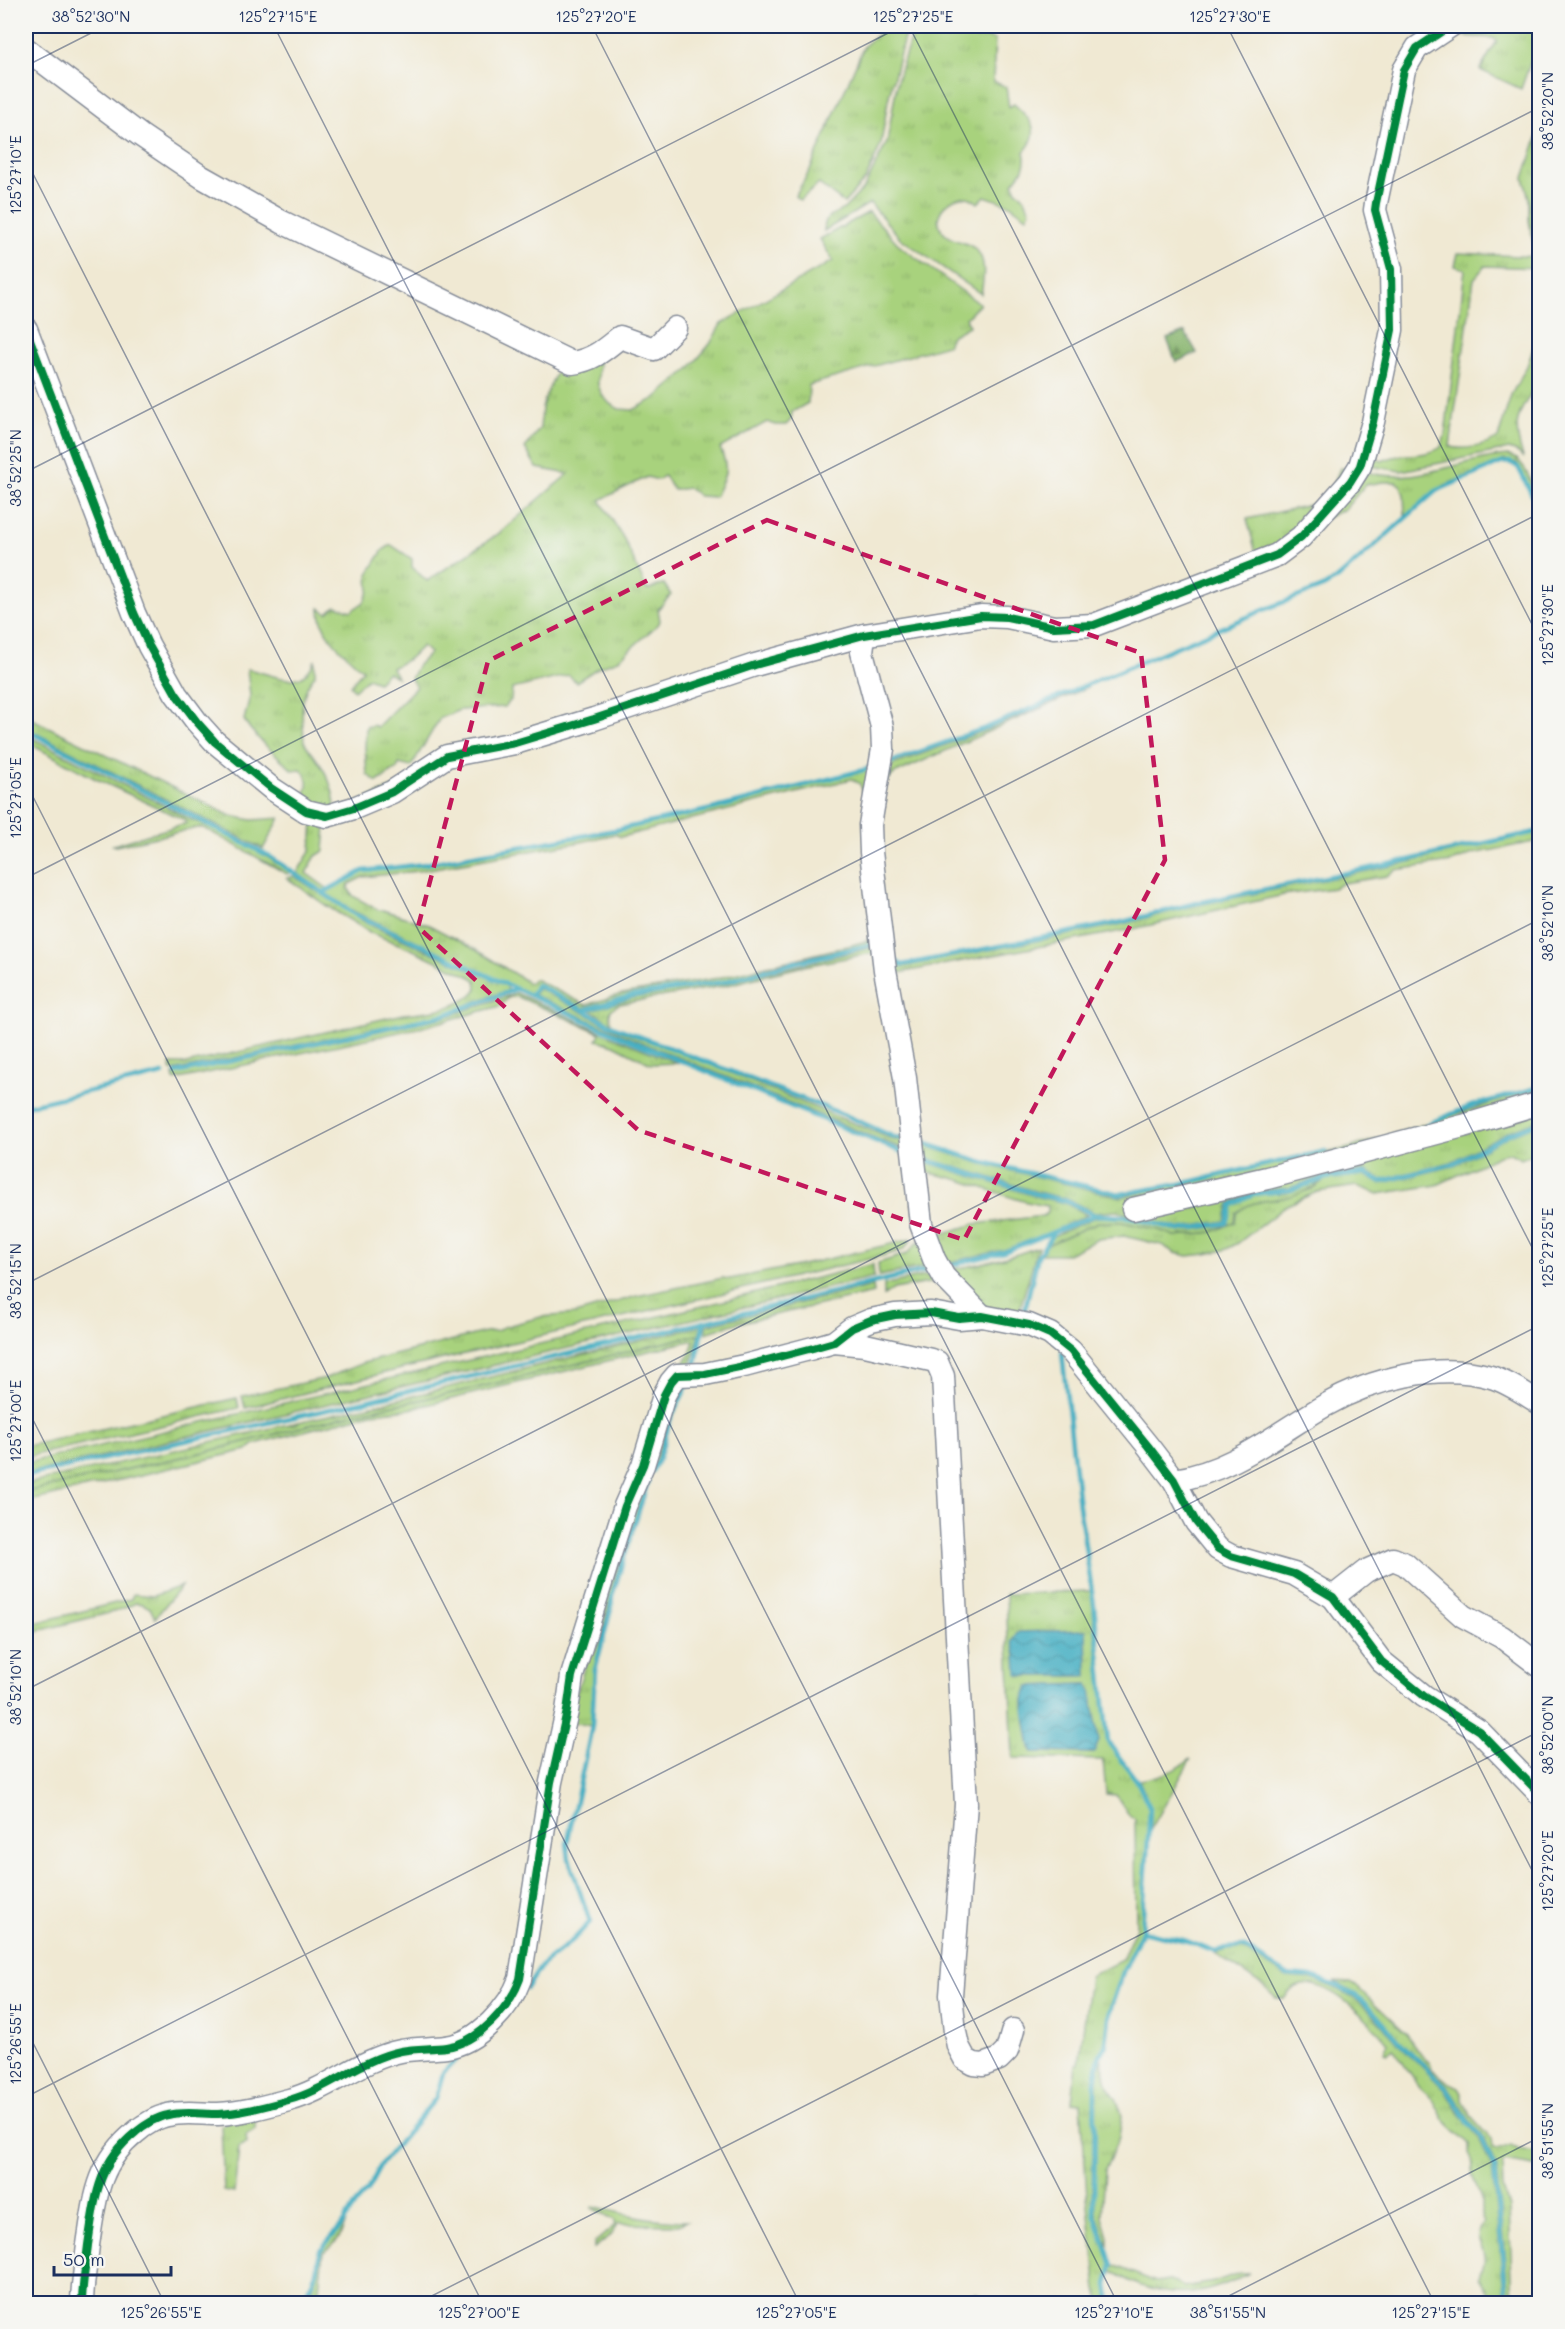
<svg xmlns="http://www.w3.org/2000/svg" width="1565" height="2329" font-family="Mali,sans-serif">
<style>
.grass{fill:url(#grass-tufts);stroke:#62806e;stroke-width:1.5;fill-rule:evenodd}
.forest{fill:url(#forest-firs);stroke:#507265;stroke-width:1.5}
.wetland{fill:url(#wetland-marsh);stroke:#62806e;stroke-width:1.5}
.water{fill:url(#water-waves);stroke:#306f90;stroke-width:1.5}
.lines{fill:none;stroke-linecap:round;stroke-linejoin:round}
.stream{stroke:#44afc3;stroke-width:4.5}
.minor-casing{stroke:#868c98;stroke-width:25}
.minor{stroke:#fff;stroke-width:22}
.cycleway-casing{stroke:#f6f6f2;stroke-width:11}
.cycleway{stroke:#00873e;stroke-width:8}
.marked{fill:none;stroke:#c2185b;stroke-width:4.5;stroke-dasharray:12 8;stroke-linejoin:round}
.ticks{fill:none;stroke:#1b2f5e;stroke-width:1.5;stroke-opacity:0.45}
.neatline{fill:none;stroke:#1b2f5e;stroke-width:2}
.ticks-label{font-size:15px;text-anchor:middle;fill:#1b2f5e}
</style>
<defs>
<pattern id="grass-tufts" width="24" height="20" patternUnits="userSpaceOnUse" patternTransform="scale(1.5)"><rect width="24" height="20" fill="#a8d27d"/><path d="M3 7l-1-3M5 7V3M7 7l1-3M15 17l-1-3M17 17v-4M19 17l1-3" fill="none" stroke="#90b56e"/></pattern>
<pattern id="forest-firs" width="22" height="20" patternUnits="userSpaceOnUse" patternTransform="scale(1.5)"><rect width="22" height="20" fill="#86b46c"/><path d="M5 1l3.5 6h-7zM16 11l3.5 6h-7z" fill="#6d935c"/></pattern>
<pattern id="wetland-marsh" width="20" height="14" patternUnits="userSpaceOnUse" patternTransform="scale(1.5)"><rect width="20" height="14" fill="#a8d27d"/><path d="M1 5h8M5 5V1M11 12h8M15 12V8" fill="none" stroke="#90b56e"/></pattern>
<pattern id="water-waves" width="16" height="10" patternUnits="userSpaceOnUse" patternTransform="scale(1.5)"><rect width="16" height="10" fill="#44afc3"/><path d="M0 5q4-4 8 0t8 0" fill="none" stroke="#388fa2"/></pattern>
</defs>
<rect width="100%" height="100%" fill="#f6f6f2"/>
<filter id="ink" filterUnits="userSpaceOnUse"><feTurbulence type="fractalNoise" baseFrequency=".0167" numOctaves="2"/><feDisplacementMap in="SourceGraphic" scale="12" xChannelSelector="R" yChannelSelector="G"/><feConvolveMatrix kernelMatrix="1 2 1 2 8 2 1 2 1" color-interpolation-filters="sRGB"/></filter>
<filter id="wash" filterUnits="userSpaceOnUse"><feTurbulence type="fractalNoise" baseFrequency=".008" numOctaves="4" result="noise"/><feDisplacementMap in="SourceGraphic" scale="24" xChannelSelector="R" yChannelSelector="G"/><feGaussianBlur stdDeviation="1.35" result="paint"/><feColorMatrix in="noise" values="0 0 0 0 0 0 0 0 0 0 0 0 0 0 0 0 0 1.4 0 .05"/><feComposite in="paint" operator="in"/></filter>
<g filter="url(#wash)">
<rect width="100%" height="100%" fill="#f0e9d3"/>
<!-- grass -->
<g class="grass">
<polygon points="888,26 907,26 888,100 881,144 866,179 844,203 819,184 800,200 795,196 809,172 864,46"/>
<path d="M 913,26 L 968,26 L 974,28 L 981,36 L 995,40 L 993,81 L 1006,87 L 1009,107 L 1014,104 C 1032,120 1042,132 1024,152 C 1028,165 1021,174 1013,183 L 1016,191 C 1025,195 1026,202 1030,211 L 1027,217 L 1010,205 L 985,196 L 978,203 C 974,200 971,197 966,197 C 952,195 933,212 940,227 C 947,244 969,239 978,252 C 987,263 983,282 981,294 L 900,238 L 870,203 L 824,231 L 825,223 L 829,216 L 844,209 L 864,188 L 887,142 L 898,77 L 912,34 Z"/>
<polygon points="1458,26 1539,26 1539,38 1521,89 1480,70 1497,41 1493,38 1447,35"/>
<path d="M 1539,132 L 1539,268 L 1485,266 L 1474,279 L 1450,446 C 1461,452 1488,445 1498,438 L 1511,395 L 1527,366 L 1539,332 C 1539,344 1542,358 1539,369 C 1531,411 1506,406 1523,457 L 1517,452 L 1509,449 L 1401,471 L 1370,466 L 1371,457 L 1382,461 C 1400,451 1424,459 1441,447 L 1445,435 L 1465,269 L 1455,266 L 1458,253 L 1538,257 L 1532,238 L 1529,220 L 1529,199 L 1524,178 Z"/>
<path d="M 869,212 L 901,247 L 980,304 L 966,318 L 969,326 L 951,336 L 947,345 L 809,385 L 808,403 L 792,412 L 791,420 L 786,425 L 776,425 L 767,422 L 720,448 C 730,471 725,475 715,497 L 699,496 L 688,488 L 674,490 L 664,476 L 658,480 L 647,477 L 600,500 L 624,539 L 647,590 L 664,584 L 671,595 L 658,609 L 660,621 L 655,627 L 618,660 L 599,667 L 576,682 L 569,675 L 512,689 L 511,700 L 505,707 L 460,710 L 440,718 L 411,767 L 399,764 L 397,769 L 377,782 L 367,774 L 365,748 L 366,727 L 373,725 L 377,727 L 416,687 L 411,679 L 417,666 L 430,653 L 422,646 L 410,658 L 392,668 L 397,677 L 388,672 L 378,682 L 368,678 L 354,690 L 350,685 L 363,670 C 344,653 319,635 320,608 L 327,613 L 336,606 L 351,611 L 364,602 L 369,591 L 368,574 L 383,550 L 391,545 L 412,559 L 412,567 L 427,581 L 501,532 L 568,474 L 537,468 L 525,448 L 540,428 L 542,408 L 546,395 L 561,362 L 599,359 L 598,385 L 602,395 L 610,404 L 619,409 L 633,410 L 654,399 L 689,369 L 710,344 L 721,324 L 833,261 L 820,239 Z"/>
<path d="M 1508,455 C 1509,456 1517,459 1517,459 C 1526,466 1539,498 1539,508 L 1517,463 L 1505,460 L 1445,485 L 1405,516 L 1404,495 L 1401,486 L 1396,482 L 1383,482 L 1365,485 L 1345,509 L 1322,520 L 1363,471 C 1413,487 1459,459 1508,455 Z"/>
<path d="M 1340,468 L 1355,471 C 1336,504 1294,546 1258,560 L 1247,519 L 1327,501 Z"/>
<path d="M 315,660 L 315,675 C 302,690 301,707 303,727 C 304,731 303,737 304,741 C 306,747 312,752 315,757 C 327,773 334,788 335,808 L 301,801 C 308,789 311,780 301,769 L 292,770 C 276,753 256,740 244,720 L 250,696 L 247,669 C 273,673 300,694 315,660 Z"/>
<polygon points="1088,687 894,774 887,781 887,767 986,730"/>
<polygon points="26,716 231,816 252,820 280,818 263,849 26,728"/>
<path d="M 26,735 L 190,819 C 225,832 259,851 291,872 L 287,874 L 204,828 L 197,828 L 116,846 L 113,845 L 187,823 L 185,820 L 94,778 L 26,742 Z"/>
<polygon points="454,761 326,826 324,851 316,856 306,873 328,889 324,891 297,873 311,850 313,822"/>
<polygon points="873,769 866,801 860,784 852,779 621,837 615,834 581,842 418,871 363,877 349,884 348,888 353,896 378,910 383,910 429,925 476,950 529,983 534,979 586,1005 622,994 718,978 852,945 876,938 874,943 795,960 722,981 619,998 584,1008 537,984 531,994 516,988 355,912 325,893 363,872 425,865 621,830"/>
<polygon points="1539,832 1539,841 1473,854 1452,862 1395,870 1387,876 1343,883 1334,888 1284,895 1133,929 893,974 893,963 902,967 1123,924 1193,906 1392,866"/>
<path d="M 294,876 L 368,924 L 507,986 L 508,991 C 485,996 465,1007 443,1014 L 172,1071 L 170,1064 L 186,1064 L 404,1014 C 428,1011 461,1010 477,989 L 476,980 L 471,977 L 411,949 L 371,933 L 327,906 L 287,878 Z"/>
<path d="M 874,947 L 878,952 L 804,966 L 723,986 L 620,1004 C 610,1008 607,1014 612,1024 L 591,1010 L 633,998 L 724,983 Z"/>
<polygon points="538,988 612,1028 684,1054 894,1140 907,1141 908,1151 609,1029 534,995"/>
<polygon points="516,993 606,1034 678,1063 651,1064 614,1045 597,1040 600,1033 516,996 508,998 500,1006 423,1027 174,1080 173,1075 445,1017"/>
<polygon points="1539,1088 1539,1120 1509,1131 1451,1162 1381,1180 1366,1170 1325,1175 1289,1188 1252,1191 1230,1203 1225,1221 1179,1228 1116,1211 1095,1213 1067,1199 1038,1192 916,1155 916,1143 983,1164 1121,1197 1349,1148"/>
<polygon points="1539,1124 1539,1155 1528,1156 1521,1159 1510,1153 1503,1154 1437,1185 1378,1194 1357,1186 1317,1192 1287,1205 1238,1243 1225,1250 1206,1254 1188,1256 1175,1253 1162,1245 1124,1236 1098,1239 1068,1254 1042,1254 1047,1245 1098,1222 1122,1222 1159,1230 1175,1236 1212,1232 1235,1222 1236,1213 1247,1205 1258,1201 1283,1198 1312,1189 1326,1179 1365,1175 1380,1184 1453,1166 1510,1135"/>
<path d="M 916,1159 L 1038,1197 L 1065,1203 L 1087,1215 L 1053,1231 L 1004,1250 L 945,1263 L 927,1233 L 941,1234 L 975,1224 L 1043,1216 L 1048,1213 L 1048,1206 C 1003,1200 963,1175 918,1172 Z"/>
<polygon points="912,1239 903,1250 874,1258 405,1368 245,1408 242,1396 326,1378 363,1363 485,1332 497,1331 503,1327 541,1317 575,1314 637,1296 723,1278 730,1279 802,1265"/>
<polygon points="918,1242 934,1265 879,1276 878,1263 907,1254"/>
<path d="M 1038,1247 L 1018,1315 L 988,1311 L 948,1270 C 979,1265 1009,1258 1038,1247 Z"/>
<polygon points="873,1264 874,1277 26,1474 26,1463 703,1306"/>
<polygon points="700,1334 689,1371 680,1371 691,1351 694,1340 410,1409 372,1413 255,1444 247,1450 26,1502 26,1492 209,1451 356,1413 472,1389"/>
<polygon points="688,1380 669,1420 615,1577 594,1670 591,1726 568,1721 667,1396"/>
<polygon points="237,1398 239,1408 26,1457 26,1446"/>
<polygon points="181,1586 155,1618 150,1608 143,1604 136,1603 117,1611 26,1634 26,1625 131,1599 133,1594 153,1596"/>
<path d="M 1091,1591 L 1107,1743 L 1137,1781 L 1149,1808 L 1141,1930 L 1122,1971 L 1109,2010 L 1105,2044 L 1098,2057 L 1094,2081 L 1092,2192 L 1093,2213 L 1111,2265 L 1107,2284 L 1109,2303 L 1101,2303 L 1097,2290 L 1087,2197 L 1081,2103 L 1072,2102 L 1076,2064 L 1079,2064 L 1090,1976 L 1122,1960 L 1136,1927 L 1135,1819 L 1129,1815 L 1116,1795 L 1106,1794 L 1103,1760 L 1013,1758 L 1006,1594 ZM 1088,1684 L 1094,1753 L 1033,1752 L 1030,1747 L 1024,1701 L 1028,1686 Z"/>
<path d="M 1191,1759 L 1151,1829 L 1151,1808 L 1139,1780 C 1160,1776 1174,1772 1191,1759 Z"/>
<path d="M 1242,1949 L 1286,1977 L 1312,1979 L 1338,1989 L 1353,1997 L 1369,2011 L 1396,2041 L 1445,2090 L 1456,2109 L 1479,2138 L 1492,2169 L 1505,2303 L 1495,2303 L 1480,2277 C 1481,2270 1486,2264 1484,2256 C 1482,2243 1472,2236 1484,2223 L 1481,2216 L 1481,2199 L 1472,2175 L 1474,2164 L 1469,2154 L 1469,2144 L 1443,2118 L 1433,2099 L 1420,2087 L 1393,2049 L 1387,2054 L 1384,2053 L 1388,2043 L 1383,2037 C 1363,2015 1309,1958 1284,1999 L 1276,1998 L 1261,1984 L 1215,1954 L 1227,1950 Z"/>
<polygon points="1334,1982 1351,1983 1356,1986 1406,2033 1422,2056 1430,2063 1432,2069 1448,2082 1459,2087 1462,2092 1462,2100 1471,2116 1492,2139 1493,2149 1497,2150 1511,2145 1520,2150 1539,2154 1539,2167 1505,2161 1502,2164 1503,2188 1509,2208 1513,2303 1509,2303 1496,2168 1483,2135 1470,2121 1448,2087 1399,2039 1372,2008 1356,1994"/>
<polygon points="1101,2058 1108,2087 1116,2098 1122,2116 1119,2137 1105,2170 1102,2216 1108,2237 1108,2247 1096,2212 1095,2192 1097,2081"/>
<polygon points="236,2115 255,2119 255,2129 246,2135 247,2143 239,2147 234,2193 224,2191 221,2126"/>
<path d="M 594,2206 C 624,2215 654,2221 686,2221 L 679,2225 L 618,2224 L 609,2237 L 594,2248 L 594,2243 L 615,2225 L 615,2220 L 592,2208 Z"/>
<path d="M 346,2221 C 342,2235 336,2246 323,2252 L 319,2289 L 309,2303 L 302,2303 L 313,2286 L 318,2271 L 321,2251 Z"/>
<path d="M 1113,2265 L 1156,2282 L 1169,2280 L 1184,2287 L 1214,2282 L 1239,2273 L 1249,2273 C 1213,2292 1182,2301 1141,2286 C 1131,2282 1122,2276 1112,2272 Z"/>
</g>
<!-- forest -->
<g class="forest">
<polygon points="1185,332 1197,353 1176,362 1167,339"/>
<polygon points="977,2293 979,2303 958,2303 956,2298"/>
</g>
<!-- wetland -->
<g class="wetland">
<path d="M 1326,1179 C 1313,1188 1298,1195 1282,1198 C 1262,1202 1253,1200 1236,1213 L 1235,1222 L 1212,1232 L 1175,1236 L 1159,1230 L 1122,1222 L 1098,1222 L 1047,1245 L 1053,1236 L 1095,1217 L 1130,1218 L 1179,1232 L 1228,1225 L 1233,1206 L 1253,1195 L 1290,1192 Z"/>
<polygon points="936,1273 941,1281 894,1289 884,1296 884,1285"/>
<polygon points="873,1286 874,1293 733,1324 706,1333 706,1325"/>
<polygon points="701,1326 700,1334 472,1389 356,1413 209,1451 26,1492 26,1484 408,1397"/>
</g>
<!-- water -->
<g class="water">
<polygon points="1086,1630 1087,1676 1021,1676 1017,1674 1016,1654 1012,1642 1017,1632"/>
<path d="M 1088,1684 L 1091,1690 L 1099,1741 L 1094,1753 L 1033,1752 L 1030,1747 C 1028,1729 1019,1702 1028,1686 Z"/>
</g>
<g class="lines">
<!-- stream -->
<g class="stream">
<polyline points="26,730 269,856 354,914 608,1031 904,1153"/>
<polyline points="888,763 985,728 1266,609 1323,587 1338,578 1436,491 1501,463 1510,462 1518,467 1540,511"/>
<polyline points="322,893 363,871 424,864 620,829 712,809 871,768"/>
<polyline points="893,959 902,965 1122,922 1192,904 1390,864 1540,831"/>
<polyline points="531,995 537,985 613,1026 845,1115 894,1137 904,1138"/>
<polyline points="584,1010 632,996 723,982 796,962 874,944"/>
<polyline points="176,1073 444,1015 516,989"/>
<polyline points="26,1106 163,1074"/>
<polyline points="1427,1124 1471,1106 1540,1087"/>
<polyline points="920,1142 983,1162 1120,1194 1180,1184 1326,1151"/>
<polyline points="920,1158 1036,1194 1066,1201 1095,1215"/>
<polyline points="946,1266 1004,1252 1095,1215 1130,1217 1179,1230 1227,1223 1232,1205 1253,1194 1290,1190 1326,1178 1366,1173 1380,1182 1452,1164 1510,1133 1540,1122"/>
<polyline points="1024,1313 1038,1256 1052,1235"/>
<polyline points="1062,1353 1079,1506 1094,1604 1108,1742 1137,1781 1150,1808 1142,1931 1123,1972 1110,2010 1106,2044 1099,2057 1095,2081 1094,2213 1112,2265 1107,2284 1110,2304"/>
<polyline points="695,1368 704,1322"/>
<polyline points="652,1471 659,1458 670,1420 689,1382"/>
<polyline points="26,1476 340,1407 932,1269"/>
<polyline points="1142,1931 1187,1941 1215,1952 1226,1948 1243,1947 1287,1975 1312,1977 1339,1987 1355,1995 1371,2009 1398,2040 1447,2089 1468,2122 1481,2136 1494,2168 1507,2304"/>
<polyline points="527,1988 542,1965 573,1940 590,1922 569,1859 567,1844 592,1726 595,1670 611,1609 612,1596 648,1481"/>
<polyline points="301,2304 317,2271 320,2250 340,2228 356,2203 367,2191 382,2163 436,2098 443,2073 462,2053"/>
</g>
</g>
</g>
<g filter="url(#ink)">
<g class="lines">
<defs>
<g id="minor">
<path d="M 26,49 L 140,135 L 202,177 L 282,222 L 572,363 C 593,360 604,350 620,337 L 654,349 L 675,328"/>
<polyline points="26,329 134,613 149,646 176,694 197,722 215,742 271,788 306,811 327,816 354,808 392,792 447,756 515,743 594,719 755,665 864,635 981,616 1007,617 1054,627 1094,625 1277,555 1301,537 1350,482 1360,466 1373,422 1392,330 1391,269 1375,210 1376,203 1404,70 1417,48 1450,26"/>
<polyline points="864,635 862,652 882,727 883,749 870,825 871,852 885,970 905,1078 921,1224 934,1259 944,1277 982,1316"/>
<polyline points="1133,1209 1267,1178 1463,1126 1540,1103"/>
<polyline points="834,1342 865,1345 931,1360 937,1362 943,1376 966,1804 951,1995 955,2032 958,2046 965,2059 974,2064 983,2065 999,2059 1007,2051 1013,2030"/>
<path d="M 1174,1480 C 1231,1472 1276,1434 1324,1406 C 1371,1379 1438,1362 1491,1377 C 1508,1382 1525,1394 1540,1403"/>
<polyline points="1333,1597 1366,1571 1393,1559 1405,1564 1463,1616 1502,1637 1540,1666"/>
<path d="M 82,2304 C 82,2284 86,2264 88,2245 C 95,2199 97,2163 136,2132 C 144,2125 157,2117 168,2115 C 184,2111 201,2114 218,2114 C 242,2113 266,2106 289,2100 C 329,2089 361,2059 401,2051 C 416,2048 431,2049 446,2047 C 478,2043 510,2007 520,1979 L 551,1782 L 567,1711 L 572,1676 L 625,1506 L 643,1465 L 664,1395 L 671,1382 L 677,1375 L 705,1374 L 744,1366 L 813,1348 L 834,1342 L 852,1328 L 871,1320 L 895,1315 L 931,1313 L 959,1318 L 982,1316 L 1029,1325 L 1050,1334 L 1071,1351 L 1148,1446 L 1174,1480 L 1196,1522 L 1218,1549 L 1231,1556 L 1294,1574 L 1333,1597 L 1381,1661 L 1424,1696 L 1479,1731 L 1540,1794"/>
</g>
</defs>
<!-- minor casing -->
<use href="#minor" class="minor-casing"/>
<!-- minor -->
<use href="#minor" class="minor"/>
<defs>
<g id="cycleway">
<polyline points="26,329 134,613 149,646 176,694 197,722 215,742 271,788 306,811 327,816 354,808 392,792 447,756 515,743 594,719 755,665 864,635 981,616 1007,617 1054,627 1094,625 1277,555 1301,537 1350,482 1360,466 1373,422 1392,330 1391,269 1375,210 1376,203 1404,70 1417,48 1450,26"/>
<path d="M 82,2304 C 82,2284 86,2264 88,2245 C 95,2199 97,2163 136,2132 C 144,2125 157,2117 168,2115 C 184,2111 201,2114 218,2114 C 242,2113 266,2106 289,2100 C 329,2089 361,2059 401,2051 C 416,2048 431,2049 446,2047 C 478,2043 510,2007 520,1979 L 551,1782 L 567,1711 L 572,1676 L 625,1506 L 643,1465 L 664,1395 L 671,1382 L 677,1375 L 705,1374 L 744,1366 L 813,1348 L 834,1342 L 852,1328 L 871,1320 L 895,1315 L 931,1313 L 959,1318 L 982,1316 L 1029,1325 L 1050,1334 L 1071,1351 L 1148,1446 L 1174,1480 L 1196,1522 L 1218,1549 L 1231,1556 L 1294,1574 L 1333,1597 L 1381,1661 L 1424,1696 L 1479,1731 L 1540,1794"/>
</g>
</defs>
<!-- cycleway casing -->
<use href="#cycleway" class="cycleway-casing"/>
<!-- cycleway -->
<use href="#cycleway" class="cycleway"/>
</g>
</g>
<!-- marked area -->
<path class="marked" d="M 767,520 L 1141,653 L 1165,860 L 964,1240 L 638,1130 L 418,927 L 488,661 Z"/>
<!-- ticks -->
<path class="ticks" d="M 274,26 L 1435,2304M 592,26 L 1540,1886M 909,26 L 1540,1263M 1227,26 L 1540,640M 26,66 L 105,26M 26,160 L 1118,2304M 26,472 L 902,26M 26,783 L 800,2304M 26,878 L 1540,107M 26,1284 L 1540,513M 26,1406 L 483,2304M 26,1690 L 1540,919M 26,2029 L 165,2304M 26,2097 L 1540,1325M 416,2304 L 1540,1731M 1213,2304 L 1540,2137"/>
<!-- margin -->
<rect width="1565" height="2329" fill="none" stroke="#f6f6f2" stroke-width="66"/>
<!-- scale -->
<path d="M54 2266v9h117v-9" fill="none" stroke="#1b2f5e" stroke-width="3"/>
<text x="63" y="2266" font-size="18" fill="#1b2f5e" stroke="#f6f6f2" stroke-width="4.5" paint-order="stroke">50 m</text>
<rect x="33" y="33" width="1499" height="2263" class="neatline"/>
<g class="ticks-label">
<text x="91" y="22">38°52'30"N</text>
<text x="278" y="22">125°27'15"E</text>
<text x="596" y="22">125°27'20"E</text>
<text x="913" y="22">125°27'25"E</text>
<text x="1230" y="22">125°27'30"E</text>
<text transform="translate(1548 111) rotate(-90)" y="5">38°52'20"N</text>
<text transform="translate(16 175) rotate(-90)" y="5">125°27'10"E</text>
<text transform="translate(16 468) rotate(-90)" y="5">38°52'25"N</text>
<text transform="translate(1548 625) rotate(-90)" y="5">125°27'30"E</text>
<text transform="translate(16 798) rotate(-90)" y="5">125°27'05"E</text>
<text transform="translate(1548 923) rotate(-90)" y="5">38°52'10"N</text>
<text transform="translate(1548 1248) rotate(-90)" y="5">125°27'25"E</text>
<text transform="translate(16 1281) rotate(-90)" y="5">38°52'15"N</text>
<text transform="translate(16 1421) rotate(-90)" y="5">125°27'00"E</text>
<text transform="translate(16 1687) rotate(-90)" y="5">38°52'10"N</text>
<text transform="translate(1548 1735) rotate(-90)" y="5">38°52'00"N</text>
<text transform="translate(1548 1871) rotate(-90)" y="5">125°27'20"E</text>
<text transform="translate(16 2044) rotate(-90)" y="5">125°26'55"E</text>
<text transform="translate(1548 2141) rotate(-90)" y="5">38°51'55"N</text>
<text x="161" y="2318">125°26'55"E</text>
<text x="479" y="2318">125°27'00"E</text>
<text x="796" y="2318">125°27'05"E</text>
<text x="1114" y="2318">125°27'10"E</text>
<text x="1228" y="2318">38°51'55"N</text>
<text x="1431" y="2318">125°27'15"E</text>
</g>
</svg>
